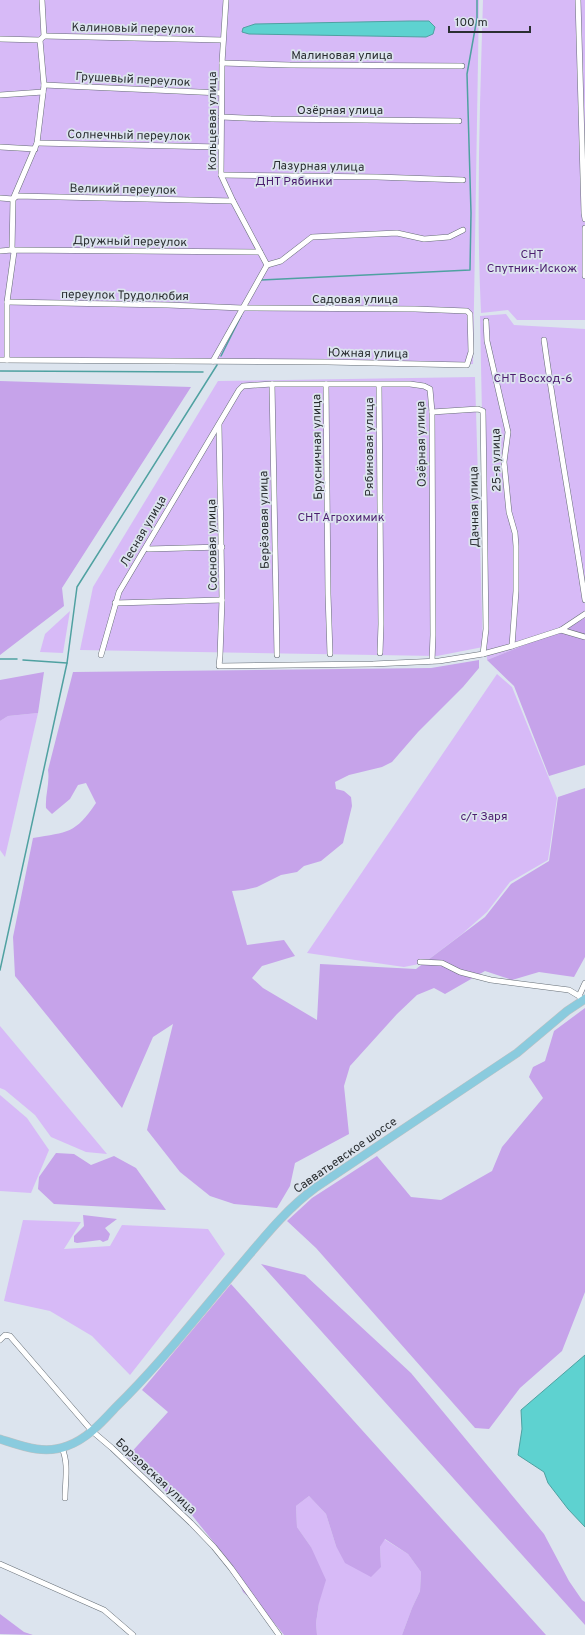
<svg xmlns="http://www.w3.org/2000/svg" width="585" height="1635" font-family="Overpass,sans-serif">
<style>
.green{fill:#d7baf7}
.forest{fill:#c6a3ea}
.water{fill:#5ed2d0;stroke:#4fa1a1}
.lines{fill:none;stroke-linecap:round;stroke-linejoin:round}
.stream{stroke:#4fa1a1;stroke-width:1.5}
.street-casing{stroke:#666e76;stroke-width:6}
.primary-casing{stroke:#bfc1c2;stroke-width:9}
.street{stroke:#fff;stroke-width:5}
.primary{stroke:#8acbde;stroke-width:8}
.labels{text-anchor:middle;stroke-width:3.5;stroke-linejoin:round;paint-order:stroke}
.street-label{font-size:12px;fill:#2b2f32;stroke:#dce4ee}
.park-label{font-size:12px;fill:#4b1e6f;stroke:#dce4ee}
</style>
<rect width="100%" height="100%" fill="#dce4ee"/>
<!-- green -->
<g class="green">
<polygon points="0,0 479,0 473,364 0,362"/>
<path d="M 483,0 L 585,0 L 585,320 L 517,320 L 508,310 L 481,313 C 476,209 480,104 483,0 Z"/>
<polygon points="506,314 514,325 585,329 585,618 557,632 487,660 480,316"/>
<polygon points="475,377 483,647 437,656 80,650 93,587 218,381"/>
<polygon points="70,611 63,653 40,652 45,634"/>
<polygon points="497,674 512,687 557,798 548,860 510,882 487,912 462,934 424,963 404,967 307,953"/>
<polygon points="38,713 5,857 0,850 0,721 8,716"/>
<polygon points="0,1027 0,1026 107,1154 86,1152 51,1137 35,1115 5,1090 0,1088"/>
<polygon points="0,1095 27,1118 49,1150 31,1193 0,1191"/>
<polygon points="23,1220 81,1222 64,1249 110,1246 122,1225 208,1229 225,1254 130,1375 92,1336 50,1311 4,1301"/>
<polygon points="309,1496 326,1514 336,1546 381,1567 380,1547 384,1539 408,1554 421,1572 420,1591 412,1608 402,1635 317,1635 316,1623 319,1603 311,1547 297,1527 296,1506"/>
</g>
<!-- forest -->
<g class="forest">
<polygon points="0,381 191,387 62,588 64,606 0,655"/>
<polygon points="585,618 585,765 549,776 514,686 487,660 557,632"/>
<path d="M 479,660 L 479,668 L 463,687 L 418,732 L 392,762 L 382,767 L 349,775 L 335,782 L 336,789 L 344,791 L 351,797 L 352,806 L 343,843 L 321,861 L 304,866 L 297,872 L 281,875 L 257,887 L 244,890 L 232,891 L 247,945 L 284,940 L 295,956 L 262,966 L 252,978 L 263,988 L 317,1020 L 320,964 L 416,969 L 485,917 L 511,884 L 549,861 L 558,797 L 585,788 L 585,957 L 574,977 L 539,972 L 512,980 L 485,971 L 445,994 L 434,988 L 417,995 L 397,1014 L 350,1066 L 344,1086 L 349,1134 L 295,1163 L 290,1186 L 277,1208 L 234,1204 L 210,1196 L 180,1172 L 147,1130 L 173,1024 L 153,1037 L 122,1108 L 15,976 L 13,937 L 33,838 C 68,832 75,834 96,803 L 86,783 L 78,785 L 70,799 L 52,814 L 46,808 C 45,795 50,783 48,770 L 73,672 L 431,668 Z"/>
<polygon points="44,672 38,713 8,716 0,721 0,680"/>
<polygon points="585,1008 585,1292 562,1351 520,1388 489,1429 475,1428 316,1248 287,1221 312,1198 377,1156 411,1197 441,1200 492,1171 502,1147 543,1098 529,1077 533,1067 545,1061 554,1031"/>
<polygon points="56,1153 74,1154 91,1165 114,1156 136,1168 166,1210 54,1204 38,1189 39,1177"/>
<polygon points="83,1215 117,1219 105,1228 110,1234 108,1240 103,1242 100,1240 77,1243 74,1242 74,1236 84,1226"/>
<polygon points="261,1264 305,1275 411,1373 544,1534 569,1581 582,1600 585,1602 585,1625"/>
<polygon points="231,1284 546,1635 402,1635 412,1608 420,1591 421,1572 408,1554 385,1539 380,1547 381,1567 371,1577 345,1563 336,1546 326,1514 309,1496 296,1506 297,1527 311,1547 326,1580 319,1603 316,1623 317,1635 284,1635 266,1613 243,1592 232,1565 191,1514 127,1457 168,1412 142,1390"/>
<polygon points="0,1614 24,1632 33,1635 0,1634"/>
</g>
<!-- water -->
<g class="water">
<polygon points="409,21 429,21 435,27 433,34 426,37 249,34 242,32 243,28 255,24"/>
<polygon points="585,1355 585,1527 568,1509 548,1483 544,1472 518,1455 522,1429 521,1410"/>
</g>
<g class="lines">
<!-- stream -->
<g class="stream">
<polyline points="261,280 470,270 471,213 467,74 477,18 477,0"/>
<polyline points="221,356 241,316"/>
<polyline points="0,371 203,372"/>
<polyline points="0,659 17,659"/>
<polyline points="23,660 67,663"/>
<polyline points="0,970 67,663 77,587 217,365"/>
</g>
<defs>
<g id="street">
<polyline points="578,0 584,213 585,219"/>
<polyline points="44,36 223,40"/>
<polyline points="0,39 40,40"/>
<polyline points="222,63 290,65 462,66"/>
<polyline points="44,85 221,93"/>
<polyline points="0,95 43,92"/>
<polyline points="221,117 271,119 459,121"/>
<polyline points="37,143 220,147"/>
<polyline points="0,147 35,149"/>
<polyline points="221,175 377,177 463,180"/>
<polyline points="0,198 13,199 17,196 233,201"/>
<polyline points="585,228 585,276"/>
<polyline points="0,251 12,250 260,252"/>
<polyline points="267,265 281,261 312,237 397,233 424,239 449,237 463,230"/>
<polyline points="486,321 487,341 508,432 504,462 509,512 515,533 516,546 516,591 512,646"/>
<path d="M 544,340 C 556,427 572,513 585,600"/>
<polyline points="0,360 328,362 467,365 471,352 470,314 467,311 415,309 242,308 168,305 7,302"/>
<polyline points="7,360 7,302 14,252 12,250 13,199 37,143 44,85 40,40 44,36 42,0"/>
<polyline points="213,361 267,265 233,201 221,175 222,63 226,0"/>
<polyline points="272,384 277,655"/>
<polyline points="326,384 328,594 330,654"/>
<polyline points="379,385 381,624 380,653"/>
<polyline points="432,412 478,409 483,411 486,629 483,654"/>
<polyline points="219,425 222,600 220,656 219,666 373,664 439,661 483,654 512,646 561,630 585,637"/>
<polyline points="147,546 148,549 222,547"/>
<polyline points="115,603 222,600"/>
<polyline points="561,630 585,614"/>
<polyline points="101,655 119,592 239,390 243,386 272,384 410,384 424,386 430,389 432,412 433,635 432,661"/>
<polyline points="420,962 442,963 460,972 491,980 569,990 579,996"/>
<polyline points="580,998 579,996 585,983"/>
<polyline points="0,1340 5,1335 10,1336 92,1431 112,1448 191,1523 214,1547 231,1568 279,1635"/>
<path d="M 62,1448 C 69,1464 65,1481 65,1498"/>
<polyline points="0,1564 104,1610 133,1635"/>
</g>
<path id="primary" d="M 0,1439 C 22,1446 44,1455 67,1446 C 87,1439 102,1422 116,1407 C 160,1364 198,1315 238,1268 C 262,1240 285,1210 315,1188 L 517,1053 L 567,1011 L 585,999"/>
</defs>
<!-- street casing -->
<use href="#street" class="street-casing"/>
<!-- primary casing -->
<use href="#primary" class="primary-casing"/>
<!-- street -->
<use href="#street" class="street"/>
<!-- primary -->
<use href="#primary" class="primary"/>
</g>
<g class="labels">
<!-- street labels -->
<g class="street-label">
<text transform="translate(133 28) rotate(1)" y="4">Калиновый переулок</text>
<text x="342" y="59">Малиновая улица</text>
<text transform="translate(133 79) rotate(3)" y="4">Грушевый переулок</text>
<text x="340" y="114">Озёрная улица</text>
<text transform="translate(212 121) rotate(-90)" y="4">Кольцевая улица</text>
<text transform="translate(129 135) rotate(1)" y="4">Солнечный переулок</text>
<text transform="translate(318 166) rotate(1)" y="4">Лазурная улица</text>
<text transform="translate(123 189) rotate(1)" y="4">Великий переулок</text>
<text transform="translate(130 241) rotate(1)" y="4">Дружный переулок</text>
<text transform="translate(125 295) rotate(1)" y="4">переулок Трудолюбия</text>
<text x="355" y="303">Садовая улица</text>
<text transform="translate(368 353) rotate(1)" y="4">Южная улица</text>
<text transform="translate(421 444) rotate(-91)" y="4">Озёрная улица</text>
<text transform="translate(317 447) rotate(-91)" y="4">Брусничная улица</text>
<text transform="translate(369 447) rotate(-90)" y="4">Рябиновая улица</text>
<text transform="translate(496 460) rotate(-91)" y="4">25-я улица</text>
<text transform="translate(474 507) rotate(-91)" y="4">Дачная улица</text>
<text transform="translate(264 520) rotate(-91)" y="4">Берёзовая улица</text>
<text transform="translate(143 531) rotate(-60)" y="4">Лесная улица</text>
<text transform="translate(212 545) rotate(-91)" y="4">Сосновая улица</text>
<text transform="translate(345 1155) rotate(-35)" y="4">Савватьевское шоссе</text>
<text transform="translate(156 1476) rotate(43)" y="4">Борзовская улица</text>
</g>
<!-- park labels -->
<g class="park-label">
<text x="294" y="185">ДНТ Рябинки</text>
<text x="532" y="258">СНТ<tspan x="532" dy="14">Спутник-Искож</tspan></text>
<text x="533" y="382">СНТ Восход-6</text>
<text x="341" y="521">СНТ Агрохимик</text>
<text x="484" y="820">с/т Заря</text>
</g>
</g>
<!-- scale -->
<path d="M449 26v6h81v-6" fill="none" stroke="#2b2f32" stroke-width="2"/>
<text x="455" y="26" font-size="12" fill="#2b2f32" stroke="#dce4ee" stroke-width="3" paint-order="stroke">100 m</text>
</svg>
